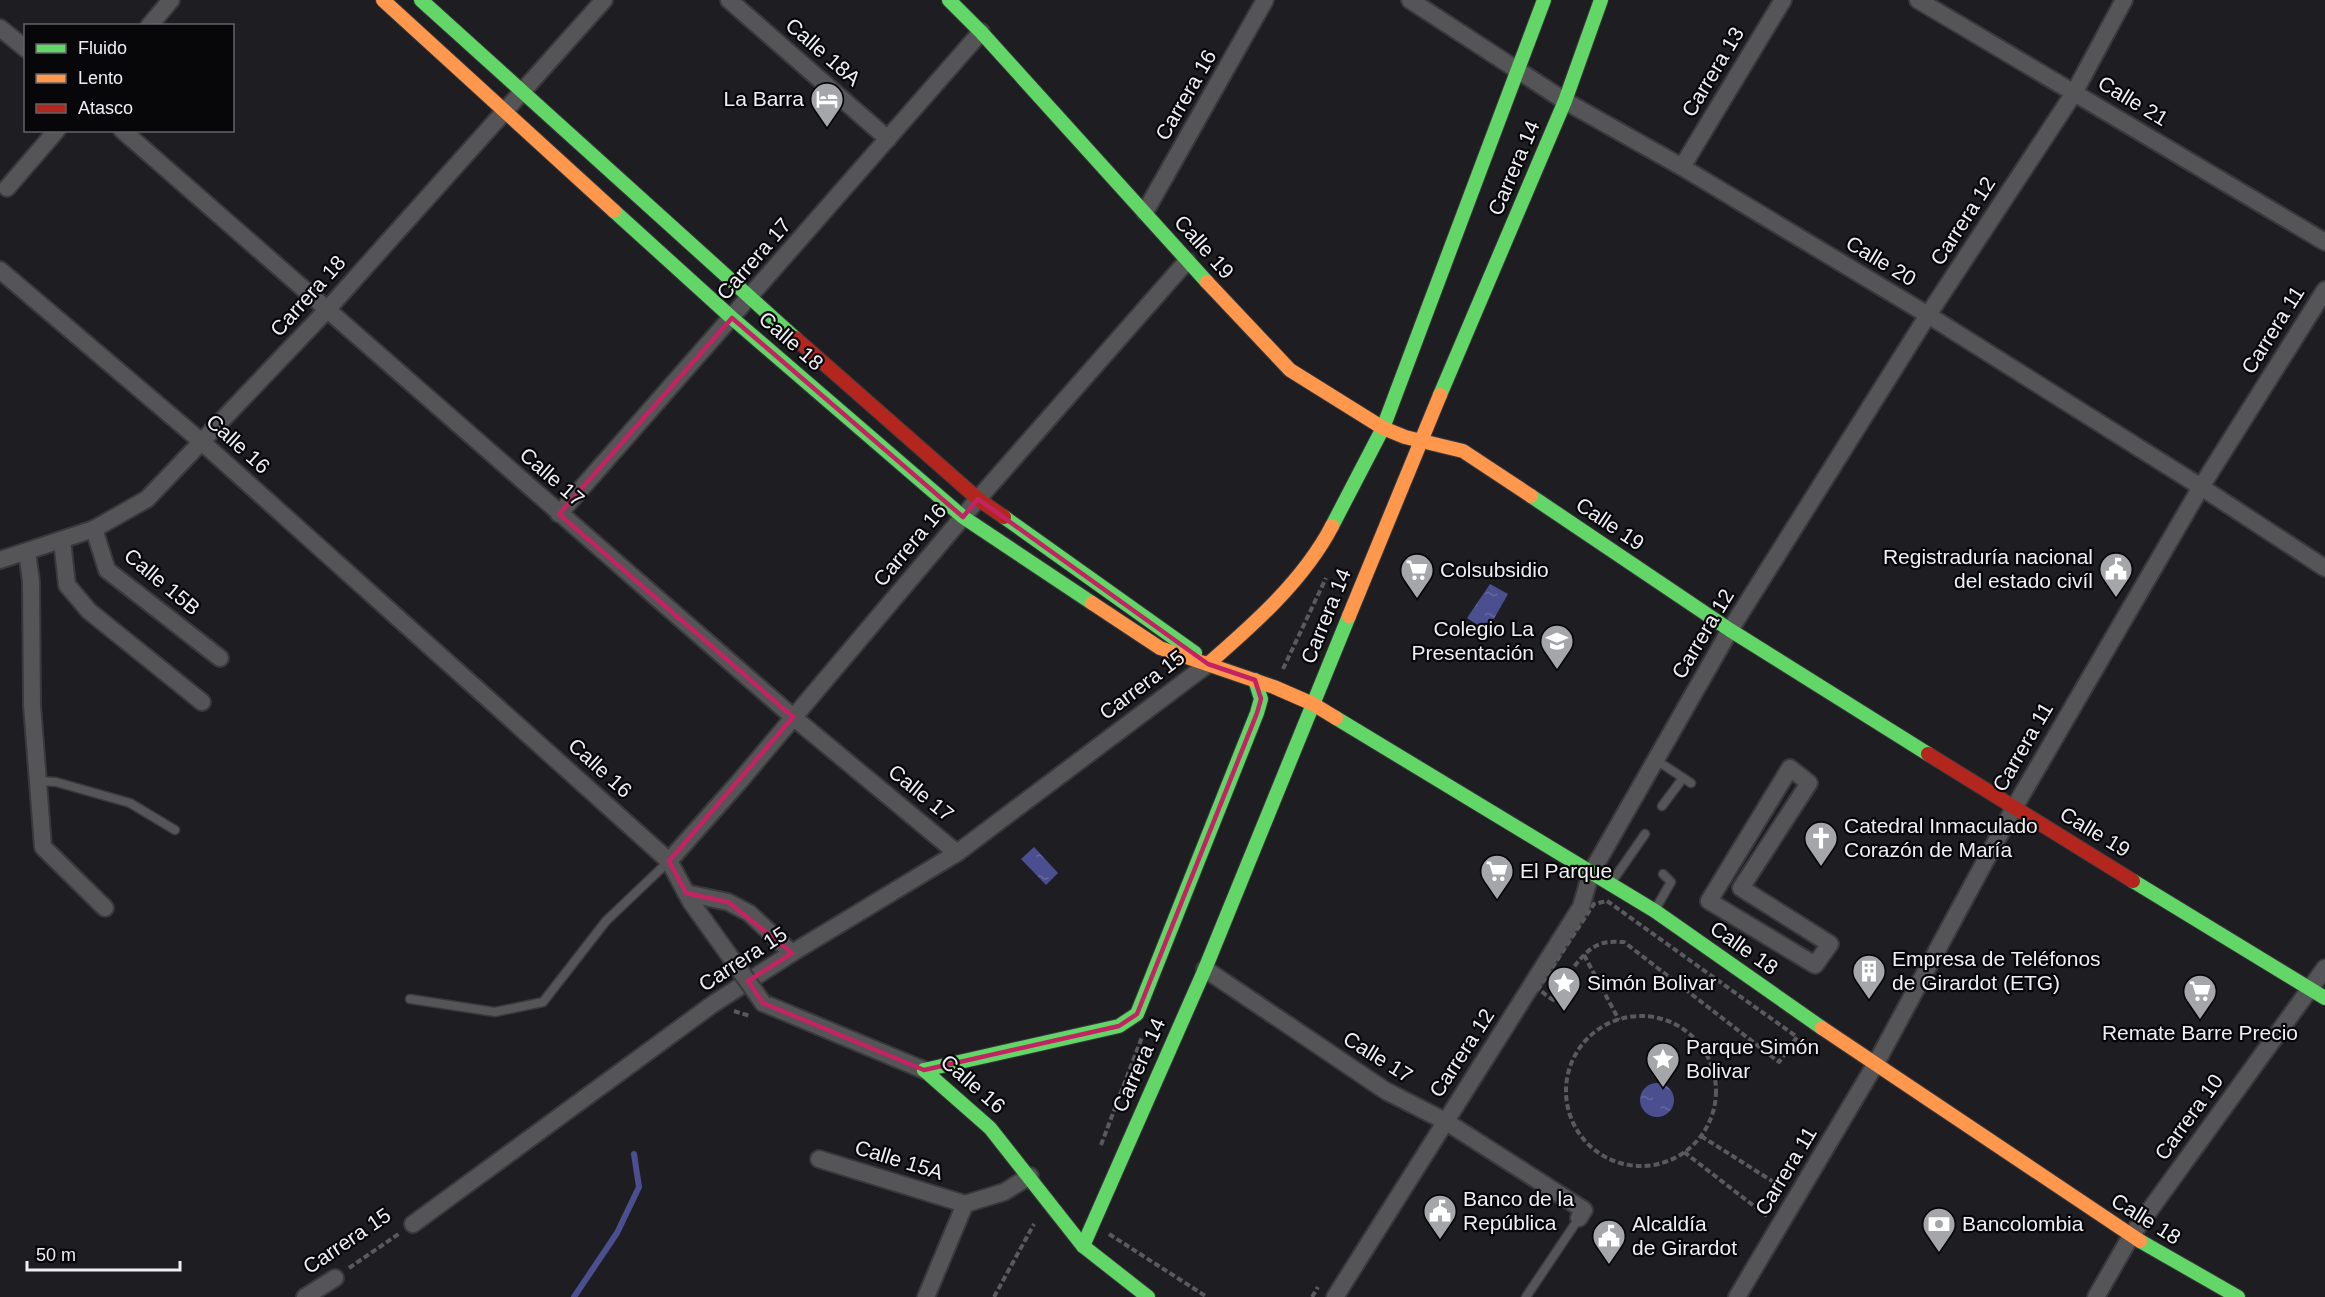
<svg xmlns="http://www.w3.org/2000/svg" width="2325" height="1297" font-family="Helvetica,sans-serif">
<style>
.water{fill:url(#water-ripples)}
.lines{fill:none;stroke-linecap:round;stroke-linejoin:round}
.stream{stroke:#4c4f8f;stroke-width:6}
.lane-casing{stroke:#39393d;stroke-width:11}
.street-casing{stroke:#39393d;stroke-width:20}
.fast-casing{stroke:#39393d;stroke-width:16}
.slow-casing{stroke:#39393d;stroke-width:16}
.jam-casing{stroke:#39393d;stroke-width:16}
.path{stroke:#595a5d;stroke-width:4;stroke-dasharray:6 3;stroke-linecap:butt}
.lane{stroke:#555557;stroke-width:8}
.street{stroke:#555557;stroke-width:16}
.fast{stroke:#63d668;stroke-width:14}
.slow{stroke:#ff974d;stroke-width:14}
.jam{stroke:#b3261e;stroke-width:14}
.street-bridge-casing{stroke:#39393d;stroke-width:20;stroke-linecap:butt}
.street-bridge{stroke:#555557;stroke-width:16}
.marked{fill:none;stroke:#c42363;stroke-width:4.5;stroke-linejoin:round}
.labels{text-anchor:middle;stroke-width:4.5;stroke-linejoin:round;paint-order:stroke}
.street-label{font-size:21px;fill:#eeeff3;stroke:#07070a}
.poi-label{font-size:21px;fill:#eeeff3;stroke:#07070a;text-anchor:start}
</style>
<defs>
<pattern id="water-ripples" width="26" height="14" patternUnits="userSpaceOnUse" patternTransform="scale(1.5)"><rect width="26" height="14" fill="#4c4f8f"/><path d="M2 4q2-2 4 0t4 0M15 11q2-2 4 0t4 0" fill="none" stroke="#66699f"/></pattern>
</defs>
<rect width="100%" height="100%" fill="#1d1d22"/>
<!-- water -->
<g class="water">
<polygon points="1490,584 1508,594 1487,631 1467,618"/>
<polygon points="1034,847 1058,873 1046,885 1021,859"/>
<circle cx="1657" cy="1100" r="17"/>
</g>
<g class="lines">
<!-- stream -->
<polyline class="stream" points="574,1297 617,1233 639,1187 634,1154"/>
<defs>
<g id="lane">
<polyline points="1656,760 1691,783"/>
<polyline points="38,781 56,782 130,803 175,830"/>
<polyline points="1662,806 1683,778"/>
<polyline points="1611,883 1645,834"/>
<polyline points="1656,908 1671,882 1663,874"/>
<polyline points="410,999 495,1012 543,1002 606,921 669,861"/>
<polyline points="1526,1297 1579,1218"/>
</g>
<g id="street">
<polyline points="729,0 888,139"/>
<polyline points="1410,0 1565,101 1682,167 1928,315 2201,487 2325,568"/>
<polyline points="1918,0 2325,242"/>
<polyline points="149,26 171,0"/>
<polyline points="0,28 26,49"/>
<polyline points="122,130 793,717 957,853"/>
<polyline points="1682,167 1783,0"/>
<polyline points="7,188 57,130"/>
<polyline points="1145,212 1265,0"/>
<polyline points="0,270 203,443 669,861 691,902 729,955"/>
<polyline points="559,514 981,32"/>
<polyline points="94,529 107,570 220,658"/>
<polyline points="62,540 67,585 89,611 202,702"/>
<polyline points="27,552 31,581 32,705 43,847 105,908"/>
<polyline points="0,560 94,529 147,499 326,311 604,0"/>
<polygon points="1790,768 1809,783 1741,888 1830,944 1815,965 1709,901"/>
<polyline points="669,861 739,782 978,499 1187,261"/>
<polyline points="686,893 728,902 749,913 792,953"/>
<polyline points="1205,969 1386,1091 1445,1121 1584,1210 1579,1218"/>
<polyline points="763,1003 924,1070"/>
<polyline points="819,1159 965,1204"/>
<polyline points="965,1204 1004,1192 1030,1176"/>
<polyline points="413,1224 713,1004 792,953 957,853 1208,664"/>
<polyline points="305,1297 335,1278"/>
<polyline points="926,1297 965,1204"/>
<polyline points="1335,1297 1581,907 1591,873 1730,630 1928,315 2074,93 2124,0"/>
<polyline points="1737,1297 1875,1065 2014,808 2201,487 2325,290"/>
<polyline points="2096,1297 2131,1236 2325,968"/>
</g>
<g id="fast">
<polyline points="421,0 795,338"/>
<polyline points="949,0 981,32 1207,282"/>
<polyline points="614,211 732,318 963,517 1092,603"/>
<polyline points="1440,395 1565,101 1601,0"/>
<polyline points="1531,496 1730,630 1928,754"/>
<polyline points="1004,517 1195,653"/>
<polyline points="1332,526 1383,428 1544,0"/>
<polyline points="1336,718 1655,911 1822,1028"/>
<polyline points="2133,881 2325,998"/>
<polyline points="924,1070 1119,1026 1137,1014 1257,713 1261,699 1255,680"/>
<polyline points="924,1070 990,1128 1083,1246 1148,1297"/>
<polyline points="2140,1241 2238,1297"/>
<polyline points="1083,1246 1205,969 1349,616"/>
</g>
<g id="slow">
<polyline points="383,0 614,211"/>
<polyline points="1207,282 1290,370 1383,428 1405,437 1463,451 1531,496"/>
<polyline points="1092,603 1160,648 1274,687 1313,704 1336,718"/>
<polyline points="1349,616 1440,395"/>
<path d="M 1208,664 C 1253,625 1304,580 1332,526"/>
<polyline points="1822,1028 2140,1241"/>
</g>
<g id="jam">
<polyline points="795,338 978,499 1004,517"/>
<polyline points="1928,754 2133,881"/>
</g>
</defs>
<!-- lane casing -->
<use href="#lane" class="lane-casing"/>
<!-- street casing -->
<use href="#street" class="street-casing"/>
<!-- fast casing -->
<use href="#fast" class="fast-casing"/>
<!-- slow casing -->
<use href="#slow" class="slow-casing"/>
<!-- jam casing -->
<use href="#jam" class="jam-casing"/>
<!-- path -->
<g class="path">
<polyline points="1283,669 1326,578"/>
<path d="M 1607,901 L 1797,1037 L 1779,1062 L 1624,942 C 1616,942 1607,941 1600,944 C 1579,952 1565,982 1553,1000 L 1538,989 L 1594,904 Z"/>
<polyline points="1584,955 1619,1020"/>
<polyline points="734,1011 750,1016"/>
<circle cx="1641" cy="1091" r="75"/>
<polyline points="1701,1136 1783,1188"/>
<polyline points="1101,1145 1142,1037"/>
<polyline points="1684,1152 1767,1216"/>
<polyline points="1109,1234 1207,1297"/>
<polyline points="349,1268 400,1233"/>
<polyline points="994,1297 1034,1224"/>
<polyline points="1312,1297 1318,1287"/>
</g>
<!-- lane -->
<use href="#lane" class="lane"/>
<!-- street -->
<use href="#street" class="street"/>
<!-- fast -->
<use href="#fast" class="fast"/>
<!-- slow -->
<use href="#slow" class="slow"/>
<!-- jam -->
<use href="#jam" class="jam"/>
<defs>
<polyline id="street-bridge" points="729,955 763,1003"/>
</defs>
<!-- street-bridge casing -->
<use href="#street-bridge" class="street-bridge-casing"/>
<!-- street-bridge -->
<use href="#street-bridge" class="street-bridge"/>
</g>
<!-- marked area -->
<path class="marked" d="M 732,318 L 963,517 L 978,499 L 1208,664 L 1255,680 L 1261,699 L 1257,713 L 1137,1014 L 1119,1026 L 924,1070 L 763,1003 L 748,981 L 792,953 L 728,902 L 686,893 L 669,861 L 793,717 L 559,514 Z"/>
<!-- icons -->
<defs>
<symbol id="hotel-pin" viewBox="-11 -11 22 30"><path d="M0 17L-7.5 6A9.5 9.5 0 1 1 7.5 6Z" fill="#a5a6aa" stroke="#07070a"/><path d="M-6-4.5h1.5V1H6V5H4.5V3h-9V5H-6ZM-4 0a1.8 1.8 0 1 1 3.6 0ZM.5 0V-2.5h3Q6-2.5 6 0Z" fill="#fff"/></symbol>
<symbol id="civic-pin" viewBox="-11 -11 22 30"><path d="M0 17L-7.5 6A9.5 9.5 0 1 1 7.5 6Z" fill="#a5a6aa" stroke="#07070a"/><path d="M-.6-6.5H3V-4.5H.6V-3L4-1V1h2V6H-6V1h2V-1L-.6-3ZM-1.2 2.5V6h2.4V2.5Z" fill="#fff"/></symbol>
<symbol id="supermarket-pin" viewBox="-11 -11 22 30"><path d="M0 17L-7.5 6A9.5 9.5 0 1 1 7.5 6Z" fill="#a5a6aa" stroke="#07070a"/><path d="M-6-5.5h2.5l.6 2H6L4.5 2H-2.5L-4.4-4H-6ZM-1.5 3.2a1.3 1.3 0 1 0 .1 0ZM3 3.2a1.3 1.3 0 1 0 .1 0Z" fill="#fff"/></symbol>
<symbol id="school-pin" viewBox="-11 -11 22 30"><path d="M0 17L-7.5 6A9.5 9.5 0 1 1 7.5 6Z" fill="#a5a6aa" stroke="#07070a"/><path d="M0-5L7-2L0 1L-7-2ZM-4 1L0 2.5L4 1V4Q0 6-4 4Z" fill="#fff"/></symbol>
<symbol id="church-pin" viewBox="-11 -11 22 30"><path d="M0 17L-7.5 6A9.5 9.5 0 1 1 7.5 6Z" fill="#a5a6aa" stroke="#07070a"/><path d="M-1.2-6h2.4v3.5h3.3v2.4h-3.3V6h-2.4V-.1h-3.3v-2.4h3.3Z" fill="#fff"/></symbol>
<symbol id="building-pin" viewBox="-11 -11 22 30"><path d="M0 17L-7.5 6A9.5 9.5 0 1 1 7.5 6Z" fill="#a5a6aa" stroke="#07070a"/><path d="M-4-6H4V6H1V3H-1V6H-4ZM-2.5-4.3h1.7v1.8h-1.7ZM.8-4.3h1.7v1.8H.8ZM-2.5-1h1.7V.8h-1.7ZM.8-1h1.7V.8H.8Z" fill="#fff"/></symbol>
<symbol id="sight-pin" viewBox="-11 -11 22 30"><path d="M0 17L-7.5 6A9.5 9.5 0 1 1 7.5 6Z" fill="#a5a6aa" stroke="#07070a"/><path d="M0-6L1.8-2.2L6-1.7L2.9 1.2L3.7 5.4L0 3.3L-3.7 5.4L-2.9 1.2L-6-1.7L-1.8-2.2Z" fill="#fff"/></symbol>
<symbol id="bank-pin" viewBox="-11 -11 22 30"><path d="M0 17L-7.5 6A9.5 9.5 0 1 1 7.5 6Z" fill="#a5a6aa" stroke="#07070a"/><path d="M-6-4H6V4H-6ZM0-2.3a2.3 2.3 0 1 0 0 4.6a2.3 2.3 0 1 0 0-4.6Z" fill="#fff"/></symbol>
</defs>
<g fill-rule="evenodd">
<use href="#hotel-pin" x="808" y="80" width="38" height="52"/>
<use href="#civic-pin" x="2097" y="550" width="38" height="52"/>
<use href="#supermarket-pin" x="1398" y="551" width="38" height="52"/>
<use href="#school-pin" x="1538" y="622" width="38" height="52"/>
<use href="#church-pin" x="1802" y="819" width="38" height="52"/>
<use href="#supermarket-pin" x="1478" y="852" width="38" height="52"/>
<use href="#building-pin" x="1850" y="952" width="38" height="52"/>
<use href="#sight-pin" x="1545" y="964" width="38" height="52"/>
<use href="#supermarket-pin" x="2181" y="972" width="38" height="52"/>
<use href="#sight-pin" x="1644" y="1040" width="38" height="52"/>
<use href="#civic-pin" x="1421" y="1192" width="38" height="52"/>
<use href="#bank-pin" x="1920" y="1205" width="38" height="52"/>
<use href="#civic-pin" x="1590" y="1217" width="38" height="52"/>
</g>
<g class="labels">
<!-- street labels -->
<g class="street-label">
<text transform="translate(823 52) rotate(41)" y="7">Calle 18A</text>
<text transform="translate(1713 72) rotate(-59)" y="7">Carrera 13</text>
<text transform="translate(1186 95) rotate(-60)" y="7">Carrera 16</text>
<text transform="translate(2133 101) rotate(31)" y="7">Calle 21</text>
<text transform="translate(1514 168) rotate(-67)" y="7">Carrera 14</text>
<text transform="translate(1963 221) rotate(-57)" y="7">Carrera 12</text>
<text transform="translate(1204 247) rotate(48)" y="7">Calle 19</text>
<text transform="translate(754 259) rotate(-49)" y="7">Carrera 17</text>
<text transform="translate(1881 261) rotate(31)" y="7">Calle 20</text>
<text transform="translate(308 296) rotate(-48)" y="7">Carrera 18</text>
<text transform="translate(2273 330) rotate(-58)" y="7">Carrera 11</text>
<text transform="translate(791 341) rotate(41)" y="7">Calle 18</text>
<text transform="translate(238 444) rotate(42)" y="7">Calle 16</text>
<text transform="translate(552 477) rotate(41)" y="7">Calle 17</text>
<text transform="translate(1610 524) rotate(34)" y="7">Calle 19</text>
<text transform="translate(910 545) rotate(-50)" y="7">Carrera 16</text>
<text transform="translate(162 582) rotate(40)" y="7">Calle 15B</text>
<text transform="translate(1326 616) rotate(-68)" y="7">Carrera 14</text>
<text transform="translate(1703 634) rotate(-59)" y="7">Carrera 12</text>
<text transform="translate(1142 685) rotate(-37)" y="7">Carrera 15</text>
<text transform="translate(2023 747) rotate(-60)" y="7">Carrera 11</text>
<text transform="translate(600 768) rotate(42)" y="7">Calle 16</text>
<text transform="translate(921 793) rotate(39)" y="7">Calle 17</text>
<text transform="translate(2095 832) rotate(31)" y="7">Calle 19</text>
<text transform="translate(1744 948) rotate(35)" y="7">Calle 18</text>
<text transform="translate(743 959) rotate(-33)" y="7">Carrera 15</text>
<text transform="translate(1462 1053) rotate(-57)" y="7">Carrera 12</text>
<text transform="translate(1378 1057) rotate(32)" y="7">Calle 17</text>
<text transform="translate(1139 1065) rotate(-66)" y="7">Carrera 14</text>
<text transform="translate(973 1084) rotate(41)" y="7">Calle 16</text>
<text transform="translate(2189 1117) rotate(-54)" y="7">Carrera 10</text>
<text transform="translate(899 1160) rotate(17)" y="7">Calle 15A</text>
<text transform="translate(1786 1171) rotate(-59)" y="7">Carrera 11</text>
<text transform="translate(2146 1219) rotate(32)" y="7">Calle 18</text>
<text transform="translate(347 1241) rotate(-34)" y="7">Carrera 15</text>
</g>
<!-- poi labels -->
<g class="poi-label">
<text x="804" y="106" text-anchor="end">La Barra</text>
<text x="2093" y="564" text-anchor="end">Registraduría nacional<tspan x="2093" dy="24">del estado civíl</tspan></text>
<text x="1440" y="577">Colsubsidio</text>
<text x="1534" y="636" text-anchor="end">Colegio La<tspan x="1534" dy="24">Presentación</tspan></text>
<text x="1844" y="833">Catedral Inmaculado<tspan x="1844" dy="24">Corazón de María</tspan></text>
<text x="1520" y="878">El Parque</text>
<text x="1892" y="966">Empresa de Teléfonos<tspan x="1892" dy="24">de Girardot (ETG)</tspan></text>
<text x="1587" y="990">Simón Bolivar</text>
<text x="2200" y="1040" text-anchor="middle">Remate Barre Precio</text>
<text x="1686" y="1054">Parque Simón<tspan x="1686" dy="24">Bolivar</tspan></text>
<text x="1463" y="1206">Banco de la<tspan x="1463" dy="24">República</tspan></text>
<text x="1632" y="1231">Alcaldía<tspan x="1632" dy="24">de Girardot</tspan></text>
<text x="1962" y="1231">Bancolombia</text>
</g>
</g>
<!-- legend -->
<rect x="24" y="24" width="210" height="108" fill="#07070a" stroke="#636467" stroke-width="1.5"/>
<rect x="36" y="44" width="30" height="9" fill="#63d668" stroke="#636467" stroke-width="1.5"/>
<text x="78" y="54" font-size="18" fill="#eeeff3">Fluido</text>
<rect x="36" y="74" width="30" height="9" fill="#ff974d" stroke="#636467" stroke-width="1.5"/>
<text x="78" y="84" font-size="18" fill="#eeeff3">Lento</text>
<rect x="36" y="104" width="30" height="9" fill="#b3261e" stroke="#636467" stroke-width="1.5"/>
<text x="78" y="114" font-size="18" fill="#eeeff3">Atasco</text>
<!-- scale -->
<path d="M27 1261v9h153v-9" fill="none" stroke="#eeeff3" stroke-width="3"/>
<text x="36" y="1261" font-size="18" fill="#eeeff3" stroke="#07070a" stroke-width="4.5" paint-order="stroke">50 m</text>
</svg>
